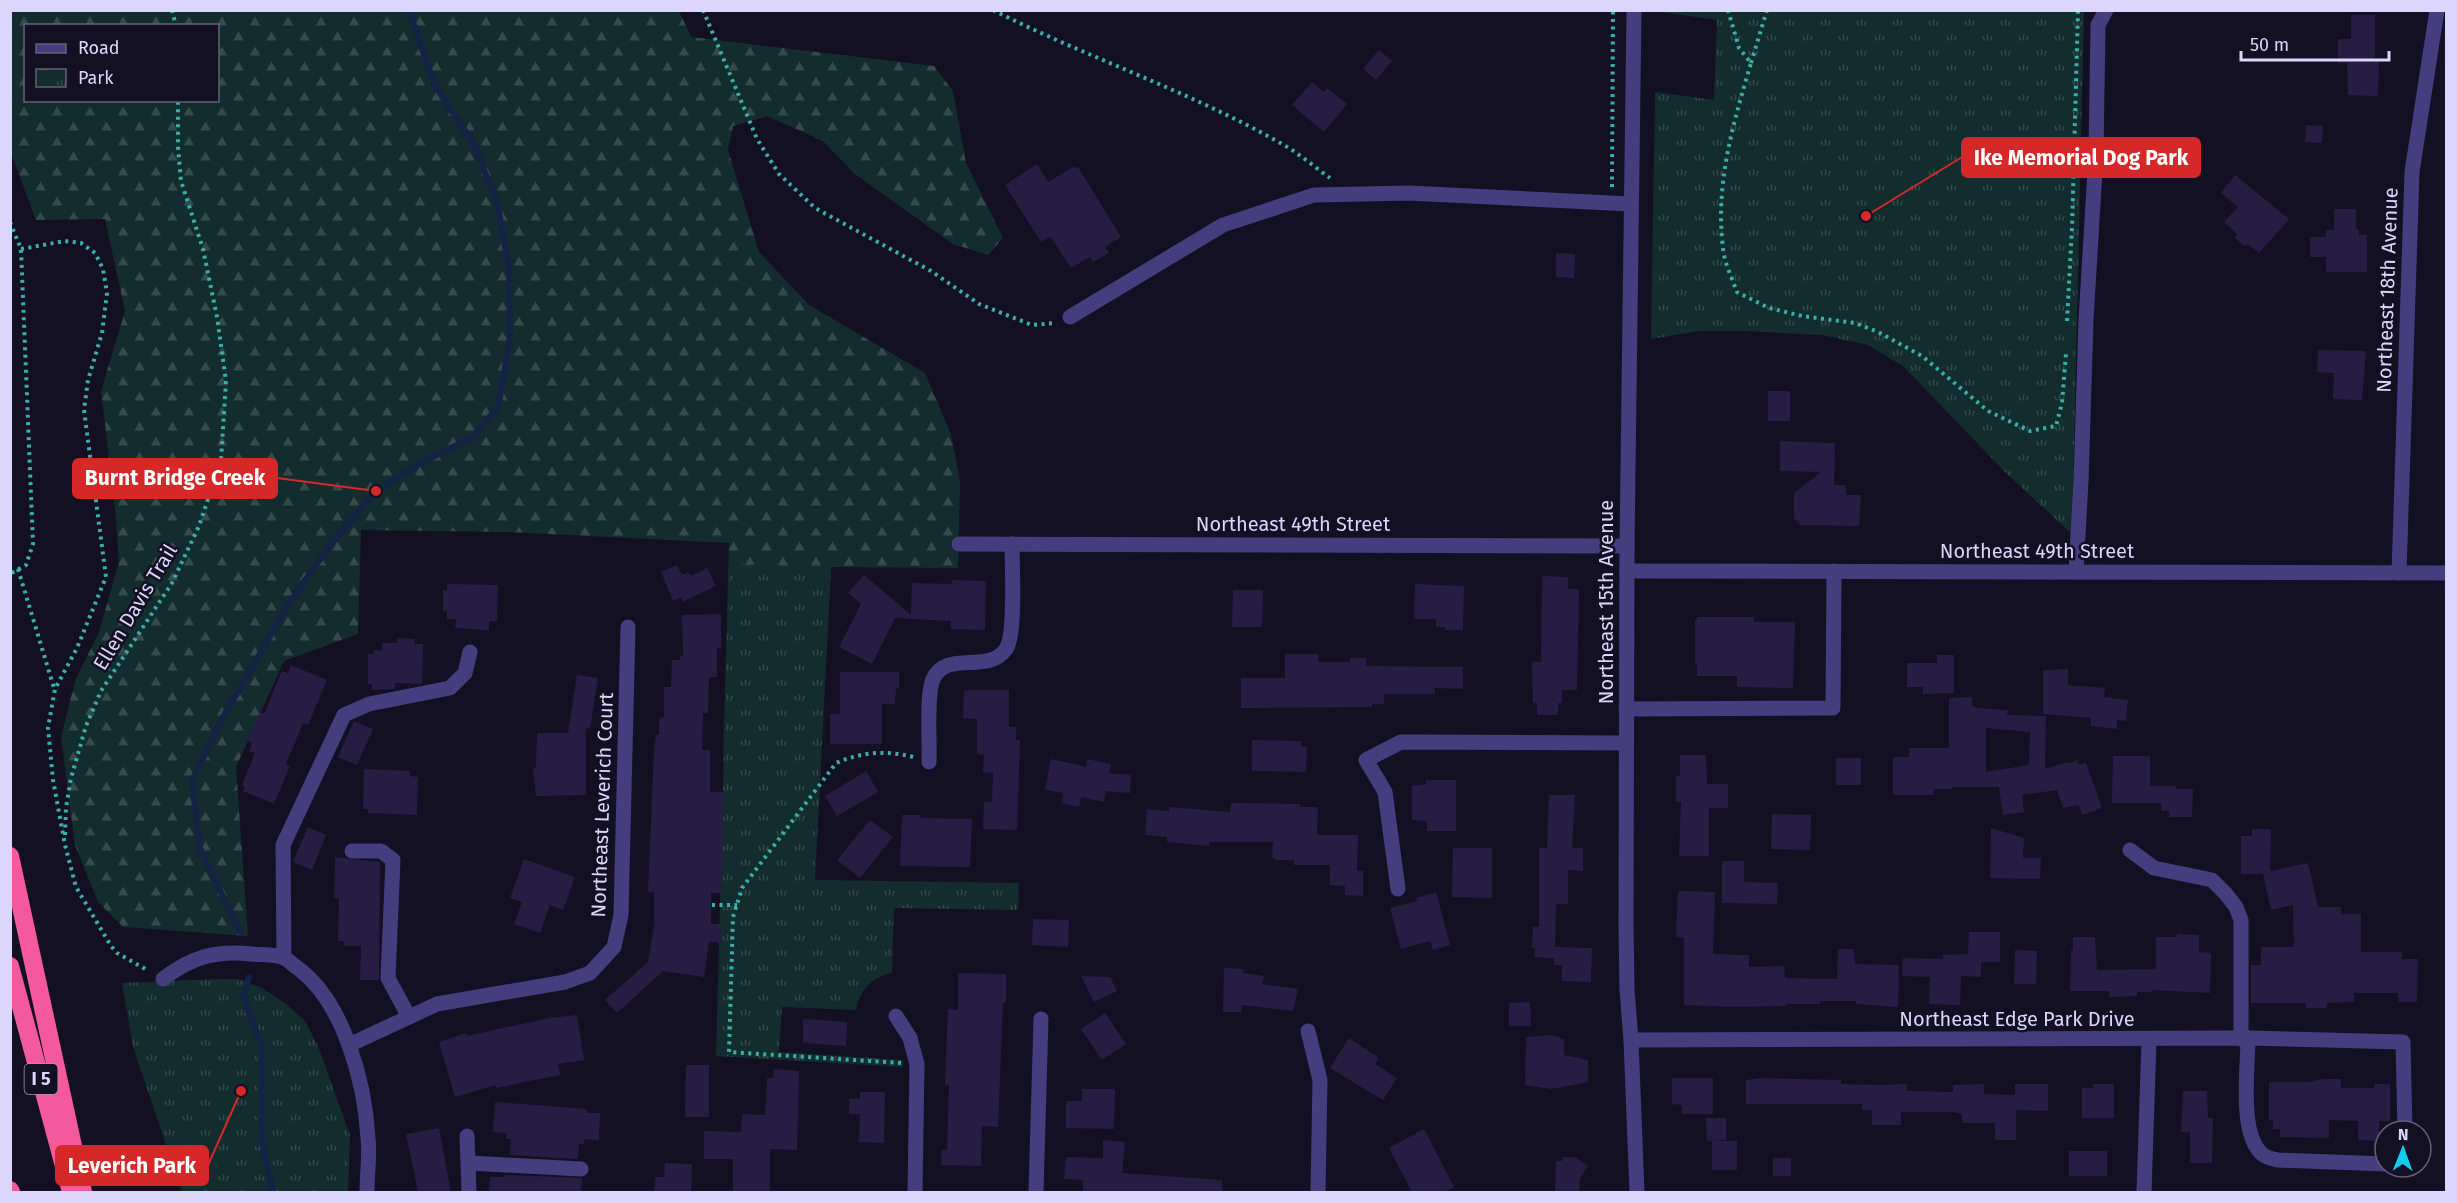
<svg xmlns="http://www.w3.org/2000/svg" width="2457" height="1203" font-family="'Fira Sans',sans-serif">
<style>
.forest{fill:url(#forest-firs);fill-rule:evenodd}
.park{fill:url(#park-tufts)}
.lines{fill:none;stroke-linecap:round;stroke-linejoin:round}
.stream{stroke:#122346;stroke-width:6}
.building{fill:#271d43;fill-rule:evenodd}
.path{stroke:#38aead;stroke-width:4;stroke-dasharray:3 4.5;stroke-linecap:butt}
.minor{stroke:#443e7f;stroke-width:15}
.highway{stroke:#f3599b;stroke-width:18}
.labels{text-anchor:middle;stroke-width:5;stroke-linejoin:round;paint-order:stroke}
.shield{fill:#141023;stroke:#a09abb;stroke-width:1.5}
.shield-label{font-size:18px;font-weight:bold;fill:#dcd5fc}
.street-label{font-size:20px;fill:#dcd5fc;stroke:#141023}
.leader{fill:none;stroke:#d62828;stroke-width:2}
.callout-dot{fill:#d62828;stroke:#141023;stroke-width:2}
.callout{fill:#d62828;stroke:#d62828;stroke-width:2}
.callout-label{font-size:21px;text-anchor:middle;font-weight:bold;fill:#fff}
</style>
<defs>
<pattern id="forest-firs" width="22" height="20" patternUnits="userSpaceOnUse" patternTransform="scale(1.5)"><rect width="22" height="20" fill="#132c2d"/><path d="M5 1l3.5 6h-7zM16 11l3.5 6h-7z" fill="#354a4c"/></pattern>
<pattern id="park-tufts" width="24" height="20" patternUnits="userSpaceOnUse" patternTransform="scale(1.5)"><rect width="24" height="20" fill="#132c2d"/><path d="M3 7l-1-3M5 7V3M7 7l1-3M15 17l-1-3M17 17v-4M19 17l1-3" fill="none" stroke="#354a4c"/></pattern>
</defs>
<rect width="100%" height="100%" fill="#141023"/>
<!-- forest -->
<path class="forest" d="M 11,11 L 679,11 L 691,37 L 934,66 L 953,91 L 966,163 L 1003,238 L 988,255 L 953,244 L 855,174 L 823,141 L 767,116 L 733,126 L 728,150 L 759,252 L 809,305 L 925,373 L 951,434 L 960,481 L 958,568 L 831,567 L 820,773 L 723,763 L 729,543 L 508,532 L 361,530 L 358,634 L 284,661 L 236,767 L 248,936 L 123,927 L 98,902 L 75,845 L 61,737 L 75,681 L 99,632 L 119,562 L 115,507 L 101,391 L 125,311 L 105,219 L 36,220 L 11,153 ZM 26,26 L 218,26 L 218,100 L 26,100 Z"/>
<!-- park -->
<g class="park">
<polygon points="1653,11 2084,11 2072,534 2006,473 1904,367 1868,345 1822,335 1743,331 1699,331 1651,339 1655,92 1714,100 1717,20"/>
<path d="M 729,564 L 831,567 L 815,880 L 1019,883 L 1018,910 L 894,908 L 892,973 C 873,976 859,991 856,1010 L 782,1007 L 779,1052 L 903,1060 L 903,1067 L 716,1056 Z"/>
<polygon points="219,979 238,979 262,988 286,1004 305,1021 318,1046 350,1135 348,1192 182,1192 133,1047 122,983"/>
</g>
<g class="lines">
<!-- stream -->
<g class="stream">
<polyline points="240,932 200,848 192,781 222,719 291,600 331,544 376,491 415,466 473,437 498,407 510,339 509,268 497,202 472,141 434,84 409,10"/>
<polyline points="249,977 243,997 262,1046 262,1143 273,1192"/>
</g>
</g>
<!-- building -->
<g class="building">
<polygon points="2351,15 2375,15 2375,60 2379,60 2378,96 2348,95 2347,63 2338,63 2338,39 2351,39"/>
<polygon points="1379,50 1392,61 1376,80 1363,69"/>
<polygon points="1312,82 1324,92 1327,88 1347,104 1324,132 1292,105"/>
<polygon points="2306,125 2323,126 2322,143 2305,142"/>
<polygon points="1037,164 1048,182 1075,166 1076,168 1078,167 1121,237 1105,247 1109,253 1093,262 1090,257 1071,268 1050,236 1041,242 1005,185"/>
<polygon points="2235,175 2289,219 2259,253 2248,244 2244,246 2235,238 2237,234 2224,222 2238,207 2221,193"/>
<polygon points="2334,209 2356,209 2356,229 2359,229 2359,235 2367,235 2367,272 2326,272 2326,257 2310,257 2310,237 2326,237 2326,230 2334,230"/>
<polygon points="1556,253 1575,254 1574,278 1556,277"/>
<polygon points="2318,350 2366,351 2362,400 2333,399 2334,373 2317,372"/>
<rect x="1768" y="391" width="22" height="30"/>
<polygon points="1780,441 1835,443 1834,485 1846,485 1846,495 1861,495 1859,526 1800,525 1794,518 1794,493 1821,472 1780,471"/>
<polygon points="677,565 682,575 688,572 691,576 707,568 716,586 682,602 682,597 673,601 661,572"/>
<polygon points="864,575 911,615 912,583 952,584 952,580 986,581 985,630 951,629 951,621 895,618 872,664 839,647 861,604 848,593"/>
<polygon points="1542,576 1568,577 1568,589 1579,589 1577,690 1562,690 1562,703 1558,703 1558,715 1537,715 1537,703 1533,703 1532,662 1541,662"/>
<polygon points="447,584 498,585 497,621 489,621 489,630 455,628 456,619 447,619 447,611 443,611 443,590 447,590"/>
<polygon points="1415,584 1464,586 1463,630 1445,630 1445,627 1436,627 1436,619 1414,619"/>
<polygon points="1233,590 1263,590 1262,627 1232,627"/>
<polygon points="721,614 721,648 717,648 717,677 709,677 708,713 703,713 702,750 710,750 710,792 724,792 721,893 711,893 711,924 721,924 721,942 709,942 704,977 663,971 617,1013 605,1000 648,962 654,926 654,892 648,892 654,750 656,735 659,735 659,719 664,717 664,687 671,687 672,660 680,660 680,655 683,656 682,615"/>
<polygon points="1697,617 1754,617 1754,622 1795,622 1793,688 1737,687 1737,676 1697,676 1697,663 1695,663 1695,620 1697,620"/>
<polygon points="397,638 415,639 414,644 423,644 422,684 395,683 395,689 372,690 372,684 368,684 368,654 373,655 374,650 382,651 382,643 397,643"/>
<polygon points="1285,654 1318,654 1318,662 1350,662 1350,658 1366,658 1366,666 1463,667 1463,689 1435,688 1435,694 1384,694 1384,704 1372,704 1372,707 1241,708 1241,678 1285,678"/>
<polygon points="1937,655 1954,655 1954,693 1923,694 1923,687 1907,687 1907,663 1937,663"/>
<polygon points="291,665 327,680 308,725 303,723 286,764 290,766 274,804 243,791 245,787 242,785 255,753 249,751 252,743 247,741 260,712 264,714 282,671 288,673"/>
<polygon points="2068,669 2068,685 2105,688 2104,697 2128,700 2126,721 2117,720 2117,729 2091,726 2091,718 2043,714 2043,670"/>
<polygon points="840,672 899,672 899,688 896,688 895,704 882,704 882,744 830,744 830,714 840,714"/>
<polygon points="577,675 598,678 590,729 586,728 586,795 536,796 533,768 536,768 537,733 568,733"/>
<polygon points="964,690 1009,690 1009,727 1016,727 1016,740 1020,740 1017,830 983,829 984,802 992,802 993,773 983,772 984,755 977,754 977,719 963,718"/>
<path d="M 1972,697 L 1972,706 L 1976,708 L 2008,710 L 2007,715 L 2046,716 L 2045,769 L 2068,762 L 2068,764 L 2077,760 L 2079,765 L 2086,763 L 2102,808 L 2082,815 L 2079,805 L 2063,808 L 2057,790 L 2022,795 L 2024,812 L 2003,815 L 1999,787 L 1952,787 L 1952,789 L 1934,789 L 1934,795 L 1893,795 L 1893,757 L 1909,757 L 1909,748 L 1949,748 L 1949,698 ZM 1986,728 L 2030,732 L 2029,765 L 1986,772 Z"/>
<polygon points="354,721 373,729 357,765 338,757"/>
<polygon points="1252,740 1301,741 1301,747 1307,747 1306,772 1252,771"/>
<polygon points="1680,755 1706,755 1707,784 1728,784 1728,808 1709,808 1709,856 1679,856 1681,802 1676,802 1676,777 1680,776"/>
<polygon points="2113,756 2150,756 2150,786 2176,786 2176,789 2193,789 2192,817 2169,817 2169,811 2161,811 2161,803 2112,803"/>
<rect x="1836" y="758" width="25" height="27"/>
<polygon points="1051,759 1086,767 1087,759 1111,764 1109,773 1131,775 1130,793 1106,791 1104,802 1081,797 1079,807 1062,803 1063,793 1045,790"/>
<polygon points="364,769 410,771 410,776 418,777 417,815 368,813 368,809 363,809"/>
<polygon points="866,771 878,792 837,816 825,796"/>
<polygon points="1426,780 1456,780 1456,831 1427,831 1427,821 1412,820 1412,786 1426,784"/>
<polygon points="1549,795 1575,795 1572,848 1583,848 1583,871 1568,870 1568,904 1556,904 1555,947 1592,948 1591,982 1562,981 1562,965 1554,965 1554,958 1534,957 1535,948 1532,948 1533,927 1539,927 1539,848 1547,848"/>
<polygon points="1231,803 1300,804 1300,807 1318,807 1317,835 1358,835 1357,871 1363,871 1363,896 1345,895 1345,886 1330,885 1330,865 1294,865 1294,860 1275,860 1275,858 1272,858 1273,842 1210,842 1209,846 1167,842 1167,837 1145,835 1147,809 1169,811 1169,807 1230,812"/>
<polygon points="1772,814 1811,815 1810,850 1771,849"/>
<polygon points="902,815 921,815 920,818 972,819 970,867 900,866"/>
<polygon points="870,820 893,837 860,878 837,860"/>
<polygon points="308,827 326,835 312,870 293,862"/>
<polygon points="1991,828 2024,838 2023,858 2041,858 2040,879 1990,878"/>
<polygon points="2252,829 2271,829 2270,871 2308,863 2318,907 2341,907 2341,914 2361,914 2361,952 2402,952 2402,959 2418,959 2417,1002 2399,1002 2397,993 2354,993 2354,1002 2327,1003 2327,1008 2306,1008 2306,1003 2251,1003 2251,965 2261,965 2261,947 2294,947 2293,905 2271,910 2263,874 2241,874 2241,836 2252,836"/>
<polygon points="1453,848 1492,848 1492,898 1452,897"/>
<polygon points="335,857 380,862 379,980 360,980 361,946 344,946 344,941 338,941 339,898 334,898"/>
<polygon points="524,859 575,877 563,910 550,905 540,933 514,924 522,902 510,898"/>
<polygon points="1722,861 1744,861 1744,882 1778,883 1777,904 1722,903"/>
<polygon points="1678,891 1715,892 1713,954 1749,955 1749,967 1784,966 1785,978 1837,979 1838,949 1854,949 1855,964 1899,965 1898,1007 1856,1004 1856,1001 1820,1001 1820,1004 1785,1004 1786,1006 1735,1007 1684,1005 1684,938 1676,937"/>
<polygon points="1436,892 1450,945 1433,950 1430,941 1401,949 1390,908 1417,901 1416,898"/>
<polygon points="1033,919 1069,920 1068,947 1032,945"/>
<polygon points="1969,932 2000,932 2000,962 1981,962 1981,977 1961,976 1960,1005 1929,1004 1930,977 1902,976 1903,958 1943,959 1943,955 1968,954"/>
<polygon points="2177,934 2199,935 2199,952 2211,953 2210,993 2152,990 2152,992 2137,992 2137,996 2109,997 2109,991 2070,991 2071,950 2073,950 2073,937 2095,937 2097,970 2156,969 2156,937 2177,937"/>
<polygon points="2015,950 2037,951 2036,984 2014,984"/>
<polygon points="1224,968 1243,969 1243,973 1264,976 1262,984 1298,989 1293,1011 1241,1005 1242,1012 1223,1012"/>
<polygon points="958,973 1006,974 1006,1003 1003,1003 998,1127 982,1126 981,1166 941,1165 942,1150 947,1150 949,1085 945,1085 948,1009 958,1010"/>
<polygon points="1081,976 1110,977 1117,991 1094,1002"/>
<polygon points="1530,1002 1531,1026 1509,1026 1509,1003"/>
<polygon points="1105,1013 1126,1044 1102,1060 1081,1029"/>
<polygon points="577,1015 584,1060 558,1064 560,1075 496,1088 496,1085 455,1097 439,1042 466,1033 467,1036 549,1018"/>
<polygon points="803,1019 847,1022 846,1046 803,1043"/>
<polygon points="1551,1035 1564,1039 1564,1055 1588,1060 1588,1082 1551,1089 1525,1085 1526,1037"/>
<polygon points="1349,1038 1379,1058 1375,1064 1397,1078 1383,1100 1330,1068"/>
<polygon points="686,1065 709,1065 709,1117 685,1117"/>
<polygon points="774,1069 799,1071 797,1150 770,1149 770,1192 733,1192 733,1159 704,1159 704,1131 741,1132 742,1114 765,1115 767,1078 773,1078"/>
<polygon points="1672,1078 1713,1078 1713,1114 1682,1114 1682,1105 1672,1104"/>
<polygon points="1761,1078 1841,1080 1841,1084 1878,1085 1907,1084 1907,1091 1953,1092 1953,1085 1984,1084 1984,1094 2015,1095 2015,1084 2048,1084 2048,1111 2016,1110 2016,1140 1995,1140 1995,1123 1962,1123 1962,1114 1952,1112 1901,1112 1901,1125 1872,1125 1872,1110 1862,1110 1862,1104 1746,1104 1746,1080"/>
<polygon points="2324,1079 2341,1079 2341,1088 2374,1088 2374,1084 2390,1084 2390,1121 2379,1121 2379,1141 2358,1140 2358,1121 2329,1120 2329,1138 2280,1137 2280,1129 2273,1129 2273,1120 2269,1120 2269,1082 2308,1082"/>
<polygon points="2093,1084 2114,1084 2114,1118 2082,1118 2082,1088 2093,1088"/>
<polygon points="1082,1089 1115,1089 1114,1129 1066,1128 1066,1101 1082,1101"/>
<polygon points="2183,1091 2207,1091 2208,1118 2213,1118 2212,1163 2190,1163 2190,1132 2181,1132"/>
<polygon points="860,1092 885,1092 884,1143 859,1142 860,1114 849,1114 849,1099 860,1099"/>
<polygon points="495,1102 587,1109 587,1113 600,1113 599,1140 584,1139 584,1144 579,1144 578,1159 510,1155 511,1139 506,1139 507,1133 493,1132"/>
<polygon points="1706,1118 1726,1118 1726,1140 1707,1141"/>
<polygon points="439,1128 451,1192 418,1192 406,1134"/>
<polygon points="1424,1129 1454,1187 1444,1192 1412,1192 1389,1148"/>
<polygon points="1103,1140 1125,1142 1122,1173 1222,1180 1222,1192 1083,1191 1083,1180 1064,1179 1066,1157 1103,1158"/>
<rect x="1712" y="1141" width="25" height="29"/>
<rect x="2069" y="1151" width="38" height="25"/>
<polygon points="1562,1157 1575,1157 1588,1166 1580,1178 1579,1192 1555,1192 1556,1161 1562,1161"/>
<rect x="1773" y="1158" width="18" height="18"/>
<polygon points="665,1163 692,1164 691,1192 654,1192 655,1177 664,1177"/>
<polygon points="505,1175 582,1178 581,1192 489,1192 490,1177 504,1177"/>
</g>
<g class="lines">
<!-- path -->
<g class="path">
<polyline points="172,10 176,26"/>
<polyline points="703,10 757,139 779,174 815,208 931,271 979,304 1032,325 1055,323"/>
<path d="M 993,10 C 1090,59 1195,93 1289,148 C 1303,157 1316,168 1330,178"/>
<path d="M 1728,10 L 1739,48 L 1751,63 C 1733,124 1715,184 1723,248 C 1724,262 1732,278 1737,292 L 1769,308 L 1802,316 L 1855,323 L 1878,332 L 1922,356 L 1988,411 L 2030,431 L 2056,426 L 2062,403 L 2066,353"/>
<polyline points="1751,63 1767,10"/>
<polyline points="1612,187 1613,10"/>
<polyline points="10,222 21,249 33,544 26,565 10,574"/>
<polyline points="21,249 65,241 81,243 95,253 103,269 107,293 102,333 88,380 84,410 106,577 77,648 55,689 48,728 53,780 65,845 76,887 111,946 117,953 149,971"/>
<polyline points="2067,321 2072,228 2078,10"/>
<polyline points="18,569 54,688"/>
<polyline points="65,835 66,808 71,778 86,726 101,691 172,583 199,526 221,460 226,381 217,317 203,249 181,181 178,147 178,100"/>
<polyline points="712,905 737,905"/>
<path d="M 901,1063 L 729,1052 L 733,917 L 742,888 L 836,763 C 862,752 885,750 913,757"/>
</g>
<!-- minor -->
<g class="minor">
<polyline points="1634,10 1627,546 1626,924 1627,990 1631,1040 1637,1192"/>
<polyline points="1070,317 1223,225 1314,195 1409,193 1631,204"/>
<polyline points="959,544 1627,546"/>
<polyline points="1627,571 2446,573"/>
<polyline points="2076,572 2081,481 2086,320 2096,154 2098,25 2106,10"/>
<polyline points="2399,573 2412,172 2437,10"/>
<polyline points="1626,709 1833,708 1834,571"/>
<path d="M 929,762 C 930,742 926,695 933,679 C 947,649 988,675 1006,649 C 1016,635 1012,566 1012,544"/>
<polyline points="2130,850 2154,868 2212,880 2226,894 2236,907 2241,920 2241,1039"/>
<polyline points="352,851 381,851 393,860 388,978 409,1017"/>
<polyline points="1398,889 1385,792 1366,760 1401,742 1626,743"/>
<polyline points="284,958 283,845 344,715 369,704 450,688 465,673 470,652"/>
<path d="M 163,979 C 191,957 216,950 252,954 C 262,955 275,954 284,958 C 289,960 294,966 299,969 C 344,1003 365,1083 368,1138 C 370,1156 367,1174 367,1192"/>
<polyline points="896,1016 910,1038 917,1064 915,1192"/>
<polyline points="1308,1031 1320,1080 1318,1192"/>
<path d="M 2248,1038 C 2248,1068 2239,1132 2261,1153 C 2265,1157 2272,1159 2278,1160 L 2385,1164"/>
<polyline points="1631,1040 2248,1038 2403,1042 2405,1131"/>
<polyline points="349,1045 437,1004 565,982 590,973 614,947 621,915 628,627"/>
<polyline points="467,1136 469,1192"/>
<polyline points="469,1163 581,1169"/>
<polyline points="1036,1192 1041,1019"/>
<polyline points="2144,1192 2149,1040"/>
</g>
<!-- highway -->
<g class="highway">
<polyline points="10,856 83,1192"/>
<polyline points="10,966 71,1192"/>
<polyline points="10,1190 11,1192"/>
</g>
</g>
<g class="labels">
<!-- shield labels -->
<rect class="shield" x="24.5" y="1064" width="33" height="30" rx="4.5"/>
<g class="shield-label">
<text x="41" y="1085">I 5</text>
</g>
<!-- street labels -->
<g class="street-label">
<text transform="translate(2387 290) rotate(-88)" y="7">Northeast 18th Avenue</text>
<text x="1293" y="531">Northeast 49th Street</text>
<text x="2037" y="558">Northeast 49th Street</text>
<text transform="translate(1606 602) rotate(-90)" y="7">Northeast 15th Avenue</text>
<text transform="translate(135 607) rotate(-59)" y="7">Ellen Davis Trail</text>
<text transform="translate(602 805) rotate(-88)" y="7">Northeast Leverich Court</text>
<text x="2017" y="1026">Northeast Edge Park Drive</text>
</g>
</g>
<!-- callouts -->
<path class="leader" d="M1866 216L1962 157M376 491L277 478M241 1091L208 1165"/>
<g class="callout-dot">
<circle cx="1866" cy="216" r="6"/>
<circle cx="376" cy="491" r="6"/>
<circle cx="241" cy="1091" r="6"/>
</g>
<g class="callout">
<rect x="1962" y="138" width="238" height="39" rx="6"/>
<rect x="73" y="459" width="204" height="39" rx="6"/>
<rect x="56" y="1146" width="152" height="39" rx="6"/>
</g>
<g class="callout-label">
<text x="2081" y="165">Ike Memorial Dog Park</text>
<text x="175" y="485">Burnt Bridge Creek</text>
<text x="132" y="1173">Leverich Park</text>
</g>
<!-- border -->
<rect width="2457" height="1203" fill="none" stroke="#dcd5fc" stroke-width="24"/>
<!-- legend -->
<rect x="24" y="24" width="195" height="78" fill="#141023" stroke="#645f7a" stroke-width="1.5"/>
<rect x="36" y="44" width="30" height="9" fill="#443e7f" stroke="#645f7a" stroke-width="1.5"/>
<text x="78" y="54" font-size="18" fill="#dcd5fc">Road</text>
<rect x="36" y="69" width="30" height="18" fill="url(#park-tufts)" stroke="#645f7a" stroke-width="1.5"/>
<text x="78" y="84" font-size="18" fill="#dcd5fc">Park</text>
<!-- north arrow -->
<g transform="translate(2403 1149) rotate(1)"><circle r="28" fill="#141023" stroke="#645f7a" stroke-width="1.5"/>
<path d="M0-4.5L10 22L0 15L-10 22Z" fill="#11cbed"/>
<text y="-9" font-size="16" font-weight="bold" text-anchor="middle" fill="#dcd5fc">N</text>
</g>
<!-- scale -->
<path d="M2241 51v9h148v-9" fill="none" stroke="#dcd5fc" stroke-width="3"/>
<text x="2250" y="51" font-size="18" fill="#dcd5fc" stroke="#141023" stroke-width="4.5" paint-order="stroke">50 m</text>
</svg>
